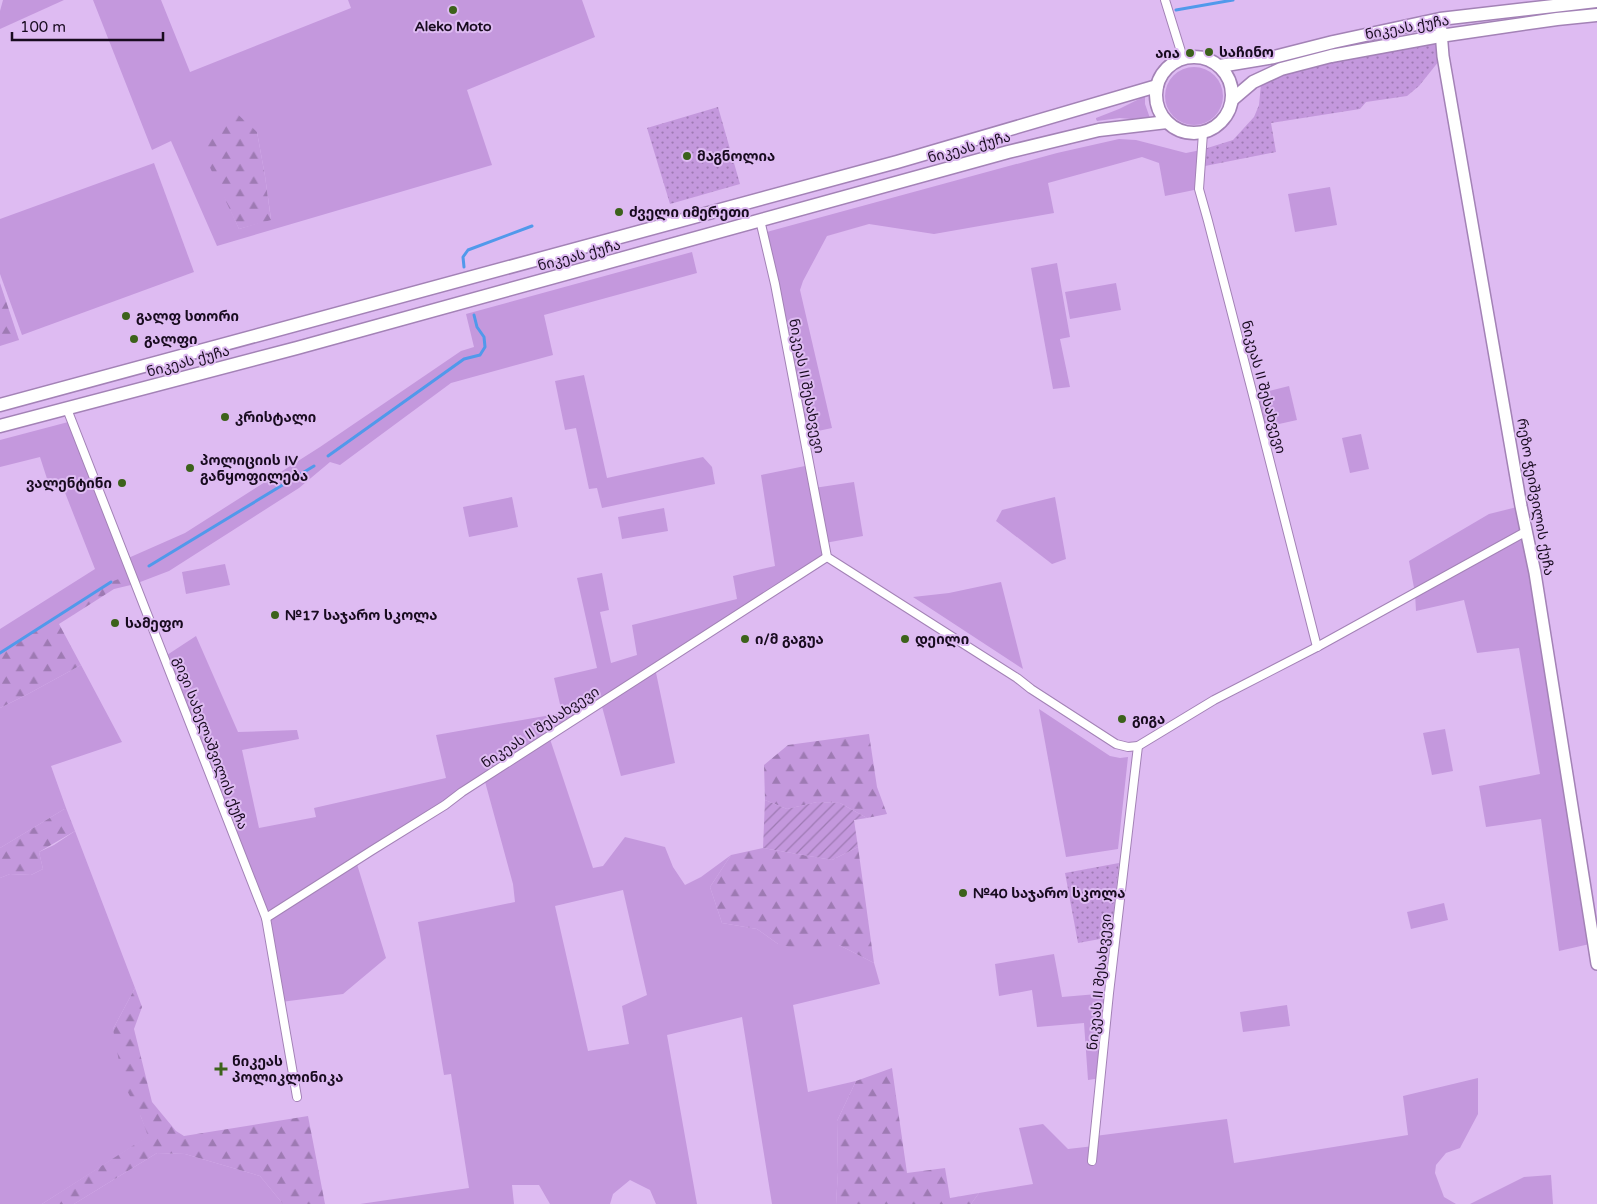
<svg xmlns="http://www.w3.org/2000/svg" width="1597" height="1204" font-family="'Varela Round','Noto Sans Georgian',sans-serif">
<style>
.grass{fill:#c498dd;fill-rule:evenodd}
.forest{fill:url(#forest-firs)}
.park{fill:url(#park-dots)}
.garden{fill:url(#garden-furrows)}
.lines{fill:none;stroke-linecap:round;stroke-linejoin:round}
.stream{stroke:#5199eb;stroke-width:3}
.street-casing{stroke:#a382b6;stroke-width:10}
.secondary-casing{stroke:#a382b6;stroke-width:14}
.primary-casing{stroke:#a382b6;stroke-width:15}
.street{stroke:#fff;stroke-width:8}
.secondary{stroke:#fff;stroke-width:11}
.primary{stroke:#fff;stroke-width:12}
.poi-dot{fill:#3c621b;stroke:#debbf2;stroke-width:2}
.labels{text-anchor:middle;stroke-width:4;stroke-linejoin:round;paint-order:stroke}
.poi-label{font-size:14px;font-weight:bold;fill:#180b1f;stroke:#debbf2;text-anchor:start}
.street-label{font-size:14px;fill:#180b1f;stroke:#debbf2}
</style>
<defs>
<pattern id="forest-firs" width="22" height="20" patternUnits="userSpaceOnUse" patternTransform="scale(1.25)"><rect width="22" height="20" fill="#c498dd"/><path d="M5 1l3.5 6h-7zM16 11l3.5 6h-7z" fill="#9e7ab3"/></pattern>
<pattern id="park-dots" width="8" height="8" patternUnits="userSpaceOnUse" patternTransform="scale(1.25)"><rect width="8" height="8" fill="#c498dd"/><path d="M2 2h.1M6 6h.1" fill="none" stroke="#9e7ab3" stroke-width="1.8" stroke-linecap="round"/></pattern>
<pattern id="garden-furrows" width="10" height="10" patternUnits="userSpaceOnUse" patternTransform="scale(1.25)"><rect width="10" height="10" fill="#c498dd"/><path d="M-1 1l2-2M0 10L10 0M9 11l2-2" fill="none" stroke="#9e7ab3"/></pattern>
</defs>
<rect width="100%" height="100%" fill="#debbf2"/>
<!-- grass -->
<g class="grass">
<polygon points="3,0 64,0 0,29 0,11"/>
<path d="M 93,0 L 161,0 L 190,72 L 351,8 L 348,0 L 582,0 L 595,37 L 467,90 L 492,165 L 217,246 L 171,141 L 152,150 ZM 257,132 L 265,176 L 271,219 L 239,229 L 221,189 Z"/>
<circle cx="1194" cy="96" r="29"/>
<polygon points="1145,96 1145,104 1151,121 1120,118 1097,121 1096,119 1096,118 1119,109"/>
<polygon points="1119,139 1136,140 1186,153 1201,150 1199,189 1165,196 1159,163 1142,157 1048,183 1054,213 934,234 869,224 827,236 803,281 800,290 832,428 804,434 763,233 1057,153"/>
<polygon points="154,163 194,272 22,335 0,274 0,219"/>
<polygon points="1330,187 1337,225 1295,232 1288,194"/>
<polygon points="692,252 697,273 544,315 553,355 451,383 340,465 330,462 299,488 169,571 135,584 111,582 0,653 0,629 95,569 62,485 50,488 40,457 0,467 0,440 72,421 126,559 185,533 320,447 461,351 474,347 466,314"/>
<polygon points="1057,263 1070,337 1060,339 1070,387 1053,389 1031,268"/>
<polygon points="1116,283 1121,310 1070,319 1065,292"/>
<polygon points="584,375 607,478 703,457 712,467 715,484 602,508 597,488 589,489 576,428 565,430 555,381"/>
<polygon points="1289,386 1297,420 1261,428 1253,395"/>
<polygon points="1361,434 1369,469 1350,473 1342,438"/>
<path d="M 810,465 L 814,488 L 854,482 L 863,536 L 825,543 L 827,557 L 655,668 L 675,763 L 621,776 L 601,703 L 549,736 L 593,868 L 603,866 L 625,837 L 665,847 L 673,867 L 685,885 L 701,877 L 731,855 L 710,887 L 722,923 L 757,929 L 778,944 L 839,945 L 874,963 L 880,984 L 793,1005 L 808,1092 L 856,1081 L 837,1121 L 838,1172 L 836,1204 L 772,1204 L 742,1017 L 667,1035 L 697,1204 L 656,1204 L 650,1190 L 630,1180 L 613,1194 L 610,1204 L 550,1204 L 539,1185 L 512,1185 L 514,1204 L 360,1204 L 469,1188 L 451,1074 L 444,1075 L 418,922 L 515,902 L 513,884 L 484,778 L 356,861 L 386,958 L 343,994 L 281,1002 L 266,918 L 164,657 L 196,636 L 238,732 L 297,730 L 299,739 L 242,750 L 259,828 L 316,817 L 314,808 L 446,778 L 436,735 L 562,713 L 554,678 L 597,668 L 577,578 L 602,573 L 609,610 L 600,612 L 611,663 L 637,655 L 632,625 L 737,599 L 733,576 L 775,566 L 761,475 ZM 623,890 L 647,995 L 622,1006 L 629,1044 L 588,1051 L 555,906 Z"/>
<polygon points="512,497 518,527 469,537 463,507"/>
<polygon points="1055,497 1066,559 1052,564 996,521 1002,510"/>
<polygon points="1521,506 1594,943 1559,951 1541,819 1486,827 1479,786 1540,774 1519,648 1477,653 1464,600 1416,611 1415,593 1409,561 1489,514"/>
<polygon points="664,508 668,531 622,539 618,517"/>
<polygon points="225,564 230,585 186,594 182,572"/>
<polygon points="1001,582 1023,669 913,597 949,593"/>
<polygon points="81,665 122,742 51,766 66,808 0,848 0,708 28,694"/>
<polygon points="1039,709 1110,756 1120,758 1128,757 1118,849 1066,857"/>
<polygon points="1445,729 1453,771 1432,775 1423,733"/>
<polygon points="75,831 135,988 113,1029 141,1117 149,1136 42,1204 0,1204 0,878 10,874 31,875 43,869 39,852 54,845"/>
<polygon points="1444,903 1448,920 1411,929 1407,912"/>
<polygon points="1054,954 1062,997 1109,993 1101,1078 1088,1080 1084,1023 1037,1027 1032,990 999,996 995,964"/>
<polygon points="1287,1005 1290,1026 1243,1032 1240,1012"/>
<polygon points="1478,1078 1478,1114 1460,1148 1446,1153 1436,1165 1435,1173 1444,1197 1456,1204 971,1204 979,1193 1033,1184 1019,1128 1043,1124 1068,1149 1094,1146 1095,1136 1227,1119 1234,1163 1408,1135 1403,1096"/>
<polygon points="157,1153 185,1154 260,1176 283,1204 74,1204"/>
<polygon points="1551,1175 1553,1204 1470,1204 1524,1177"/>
</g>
<!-- forest -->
<g class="forest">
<polygon points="234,111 257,132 265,176 271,220 239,229 205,157 207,129"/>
<polygon points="0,283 19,340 0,346"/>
<polygon points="131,574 135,584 114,589 59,624 81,665 28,694 0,708 0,653 111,582"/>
<polygon points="869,734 877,787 887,814 867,818 840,803 817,802 787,809 765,800 764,765 788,745"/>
<polygon points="66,808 75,831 39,852 43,869 31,875 10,874 0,878 0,848"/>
<polygon points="858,847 874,963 839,945 817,954 778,944 757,929 722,923 710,887 731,855 763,848 832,860"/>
<polygon points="135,988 142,1007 134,1029 152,1102 176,1131 184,1136 308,1116 325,1204 283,1204 260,1176 185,1154 157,1153 74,1204 42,1204 148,1136 141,1117 123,1083 113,1029"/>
<polygon points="892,1068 907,1173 945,1168 950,1198 979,1193 971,1204 836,1204 838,1172 837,1121 856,1081"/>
</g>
<!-- park -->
<g class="park">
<polygon points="1440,36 1443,56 1419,86 1407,96 1366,102 1360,109 1271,123 1276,152 1200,167 1201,150 1233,140 1254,117 1259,105 1261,84 1258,79"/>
<polygon points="718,107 740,184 670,204 647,128"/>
<polygon points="1119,863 1111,937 1078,943 1065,873"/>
</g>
<!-- garden -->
<polygon class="garden" points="765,800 787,809 817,802 840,803 867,818 854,820 858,847 832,860 763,848"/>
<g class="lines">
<!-- stream -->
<g class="stream">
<polyline points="1176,10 1233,0"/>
<polyline points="464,267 463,257 468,250 532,226"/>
<polyline points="328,456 464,359 480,355 485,347 484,337 477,327 474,315"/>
<polyline points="149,566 314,466"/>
<polyline points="0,653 111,582"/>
</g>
<defs>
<g id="street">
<polyline points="1165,0 1183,58"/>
<polyline points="1203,133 1199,189 1208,221 1253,395 1317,647"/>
<polyline points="760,220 775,284 827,557 1017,678 1031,689 1116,744 1128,747 1138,746 1214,700 1317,647 1527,531"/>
<polyline points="67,409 266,918 297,1097"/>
<polyline points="266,918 371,851 445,805 462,792 827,557"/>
<polyline points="1092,1161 1109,993 1138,746"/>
</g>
<polyline id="secondary" points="1440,19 1443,56 1521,506 1535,573 1597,964"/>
<g id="primary">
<circle cx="1194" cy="95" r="38"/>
<polyline points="1220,66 1274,57 1333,42 1440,19 1597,1"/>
<polyline points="1233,99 1253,82 1281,69 1331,56 1440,36 1557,19 1597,15"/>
<polyline points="0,405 897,162 1157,86"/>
<polyline points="0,426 297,348 1008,152 1099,130 1167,122"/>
</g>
</defs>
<!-- street casing -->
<use href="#street" class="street-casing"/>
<!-- secondary casing -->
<use href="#secondary" class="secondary-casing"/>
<!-- primary casing -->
<use href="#primary" class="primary-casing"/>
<!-- street -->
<use href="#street" class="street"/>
<!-- secondary -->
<use href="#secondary" class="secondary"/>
<!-- primary -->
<use href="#primary" class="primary"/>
</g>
<!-- markers -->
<g class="poi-dot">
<circle cx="453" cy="10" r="5"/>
<circle cx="1209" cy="52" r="5"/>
<circle cx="1190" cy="53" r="5"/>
<circle cx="687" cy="156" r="5"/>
<circle cx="619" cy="212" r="5"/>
<circle cx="126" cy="316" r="5"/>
<circle cx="134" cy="339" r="5"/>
<circle cx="225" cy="417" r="5"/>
<circle cx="190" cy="468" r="5"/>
<circle cx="122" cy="483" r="5"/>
<circle cx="275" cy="615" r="5"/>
<circle cx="115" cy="623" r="5"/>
<circle cx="745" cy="639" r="5"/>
<circle cx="905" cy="639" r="5"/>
<circle cx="1122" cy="719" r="5"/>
<circle cx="963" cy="893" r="5"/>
<path d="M218.5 1061.5h5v5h5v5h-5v5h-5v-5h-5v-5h5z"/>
</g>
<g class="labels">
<!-- poi labels -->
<g class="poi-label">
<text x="453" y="31" text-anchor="middle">Aleko Moto</text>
<text x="1219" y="57">საჩინო</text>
<text x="1180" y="58" text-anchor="end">აია</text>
<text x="697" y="161">მაგნოლია</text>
<text x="629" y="217">ძველი იმერეთი</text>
<text x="136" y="321">გალფ სთორი</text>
<text x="144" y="344">გალფი</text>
<text x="235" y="422">კრისტალი</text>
<text x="200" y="465">პოლიციის IV<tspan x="200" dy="16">განყოფილება</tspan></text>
<text x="112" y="488" text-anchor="end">ვალენტინი</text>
<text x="285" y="620">№17 საჯარო სკოლა</text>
<text x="125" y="628">სამეფო</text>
<text x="755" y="644">ი/მ გაგუა</text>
<text x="915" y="644">დეილი</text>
<text x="1132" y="724">გიგა</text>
<text x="973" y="898">№40 საჯარო სკოლა</text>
<text x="232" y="1066">ნიკეას<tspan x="232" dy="16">პოლიკლინიკა</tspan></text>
</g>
<!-- street labels -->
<g class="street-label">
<text transform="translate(1407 27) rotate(-10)" y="5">ნიკეას ქუჩა</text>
<text transform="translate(969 147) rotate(-15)" y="5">ნიკეას ქუჩა</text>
<text transform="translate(579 255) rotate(-15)" y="5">ნიკეას ქუჩა</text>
<text transform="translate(188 361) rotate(-15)" y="5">ნიკეას ქუჩა</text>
<text transform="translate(807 386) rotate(79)" y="5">ნიკეას II შესახვევი</text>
<text transform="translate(1264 387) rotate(75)" y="5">ნიკეას II შესახვევი</text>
<text transform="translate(1536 497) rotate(80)" y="5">რეზო ჭეიშვილის ქუჩა</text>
<text transform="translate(540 727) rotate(-33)" y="5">ნიკეას II შესახვევი</text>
<text transform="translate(211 743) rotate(69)" y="5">გივი სახელაშვილის ქუჩა</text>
<text transform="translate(1099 982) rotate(-84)" y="5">ნიკეას II შესახვევი</text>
</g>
</g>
<!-- scale -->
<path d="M12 32v8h151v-8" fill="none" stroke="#180b1f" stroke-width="2.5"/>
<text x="20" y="32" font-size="15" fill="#180b1f" stroke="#debbf2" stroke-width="4" paint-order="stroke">100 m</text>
</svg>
